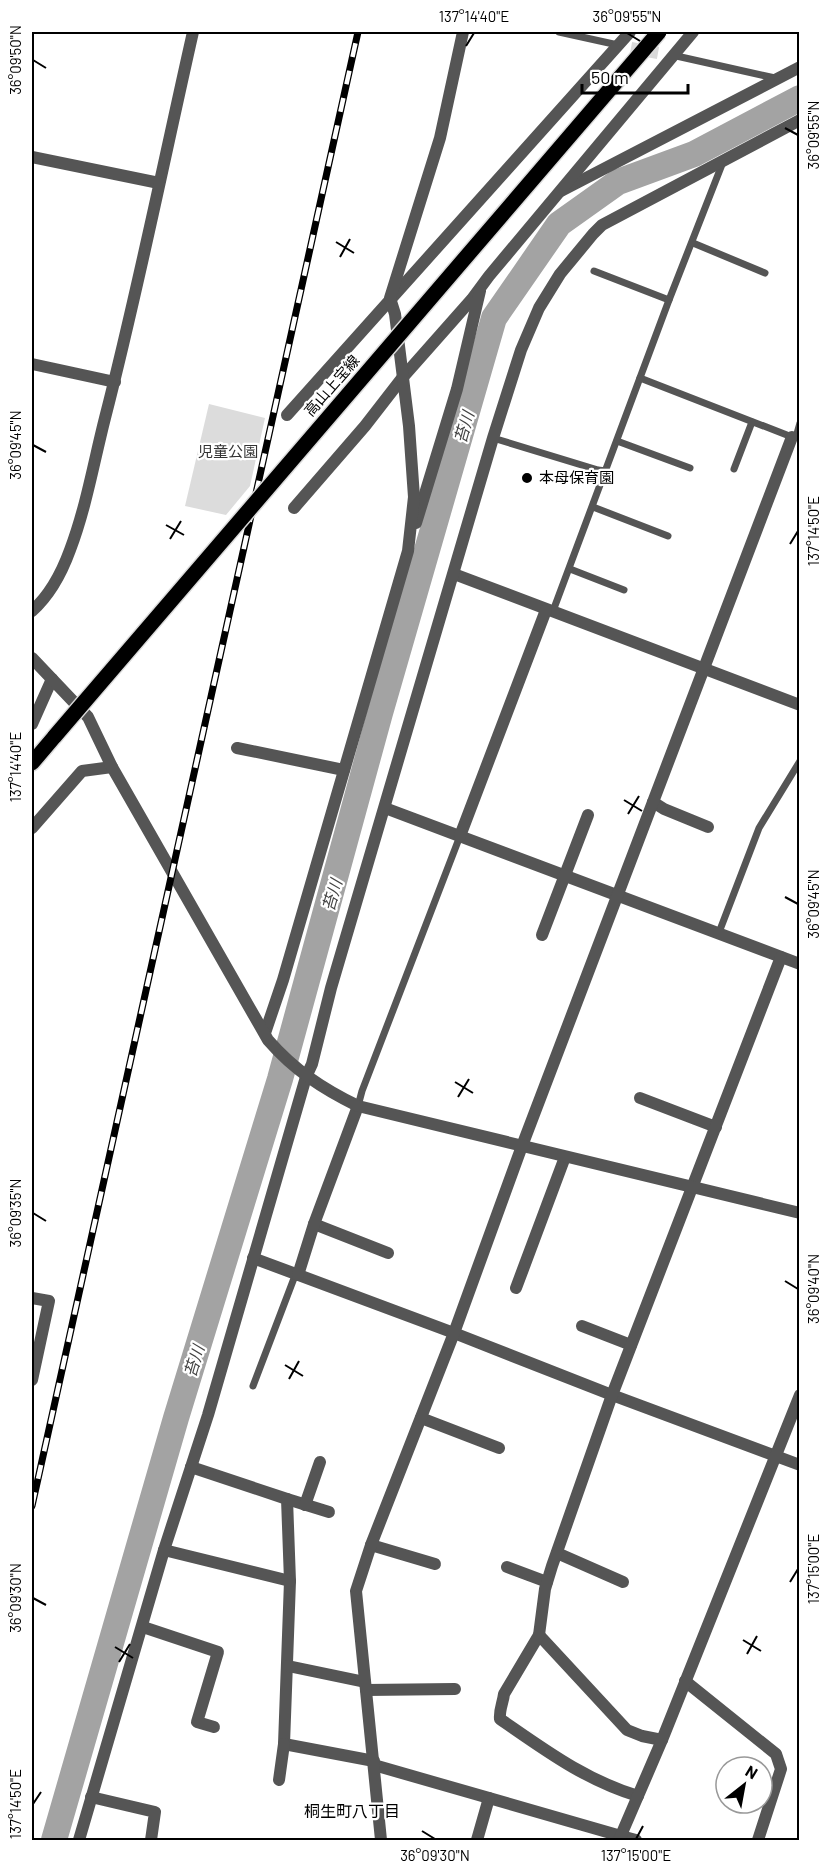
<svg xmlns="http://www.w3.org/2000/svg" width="831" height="1872" font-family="Barlow,'Noto Sans JP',sans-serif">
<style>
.park{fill:#dcdcdc}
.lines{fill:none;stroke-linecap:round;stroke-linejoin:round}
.river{stroke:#a3a3a3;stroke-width:26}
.minor-tunnel{stroke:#d9d9d9;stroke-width:12;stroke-dasharray:12 6;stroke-linecap:butt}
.primary-casing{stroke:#dbdbdb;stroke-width:18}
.service{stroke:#555;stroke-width:7}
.minor{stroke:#555;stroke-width:12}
.tertiary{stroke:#555;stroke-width:12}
.primary{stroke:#000;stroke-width:15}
.rail-casing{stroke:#000;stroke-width:7}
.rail{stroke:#fff;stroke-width:4.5;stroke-dasharray:14;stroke-linecap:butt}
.primary-bridge-casing{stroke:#dbdbdb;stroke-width:18;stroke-linecap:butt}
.primary-bridge{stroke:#000;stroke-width:15}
.ticks{fill:none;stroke:#000;stroke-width:2}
.poi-dot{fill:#000;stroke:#fff;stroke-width:2}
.labels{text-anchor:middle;stroke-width:4.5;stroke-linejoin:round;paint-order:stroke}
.street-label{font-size:15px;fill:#000;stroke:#fff}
.park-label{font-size:15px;fill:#333;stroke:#fff}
.poi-label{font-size:15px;fill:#000;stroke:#fff;text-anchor:start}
.water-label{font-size:16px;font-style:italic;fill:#444;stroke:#fff}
.neighbourhood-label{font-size:16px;fill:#000;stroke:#fff}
.neatline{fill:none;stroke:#000;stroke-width:2}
.ticks-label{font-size:15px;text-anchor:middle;fill:#000}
</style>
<rect width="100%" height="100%" fill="#fff"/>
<!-- park -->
<polygon class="park" points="209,404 265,418 250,486 226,515 185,506"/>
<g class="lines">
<!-- river -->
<polyline class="river" points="54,1840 176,1418 280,1079 380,713 494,318 559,224 618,182 694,154 800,98"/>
<!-- minor-tunnel -->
<polyline class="minor-tunnel" points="631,48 658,53"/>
<defs>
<polyline id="primary" points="32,763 55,736"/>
</defs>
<!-- primary casing -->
<use href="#primary" class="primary-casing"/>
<!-- service -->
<g class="service">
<polyline points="559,32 618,45"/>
<polyline points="672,55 775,78"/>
<polyline points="693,243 765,273"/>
<polyline points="594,271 669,300"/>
<polyline points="640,378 792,437 796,437 800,423"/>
<polyline points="493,438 598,470 606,471"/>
<polyline points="617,441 690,468"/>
<polyline points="734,469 752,422"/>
<polyline points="593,507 668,536"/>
<polyline points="570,569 624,590"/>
<polyline points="553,611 669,300 723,162"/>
<polyline points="718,935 759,828 800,761"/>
<polyline points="358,1106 362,1091 460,836"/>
<polyline points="253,1386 296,1273"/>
</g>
<!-- minor -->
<g class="minor">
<polyline points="32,157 159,183"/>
<polyline points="561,191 800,67"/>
<polyline points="32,364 115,382"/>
<polyline points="287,415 630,32"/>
<polyline points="294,508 365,426 403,377 472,299 489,276 693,32"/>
<polyline points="416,523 457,389 480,291"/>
<polyline points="454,574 800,705"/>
<polyline points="32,724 52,679"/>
<polyline points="237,748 344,770"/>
<polyline points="653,802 664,809 708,827"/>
<polyline points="385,808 800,964"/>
<polyline points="32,828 82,771 112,767"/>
<polyline points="460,836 546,610"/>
<polyline points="542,935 588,815"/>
<polyline points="265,1033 283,980 408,551 414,497 409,426 395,314 390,298 440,138 463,32"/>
<polyline points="640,1098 716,1127"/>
<polyline points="314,1224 388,1253"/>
<polyline points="253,1258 454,1333 612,1395 800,1465"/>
<polyline points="298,1275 314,1224 358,1106"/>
<polyline points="516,1288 565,1157"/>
<polyline points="32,1298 49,1301 32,1380"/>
<polyline points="582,1326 631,1345"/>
<polyline points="421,1418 499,1448"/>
<polyline points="191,1467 287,1499 290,1581 284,1744 374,1761"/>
<polyline points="287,1499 329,1512"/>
<polyline points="305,1505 320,1462"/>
<polyline points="371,1545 435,1564"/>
<polyline points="164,1550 290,1581"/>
<polyline points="557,1553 623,1582"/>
<polyline points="507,1567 547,1582"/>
<polyline points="143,1627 218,1652 197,1722 214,1727"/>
<polyline points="539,1635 627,1730 642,1736 662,1740"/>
<polyline points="288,1666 365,1682"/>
<polyline points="685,1681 776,1754 781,1769 758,1840"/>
<polyline points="366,1690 455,1689"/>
<polyline points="374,1765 621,1836"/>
<polyline points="279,1780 284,1744"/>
<path d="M 638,1796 C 585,1780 545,1750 500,1719 C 499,1710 503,1703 504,1694 L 539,1635 L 545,1589 L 552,1566 L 612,1395 L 781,957"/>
<polyline points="91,1797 155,1812 151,1840"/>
<polyline points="79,1840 164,1550 208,1415 306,1077 312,1064 331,988 493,438 521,350 539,308 560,274 593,234 602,225 800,120"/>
<polyline points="381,1840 356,1591 371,1545 454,1333 522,1146 792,437"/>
<polyline points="477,1840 489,1798"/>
</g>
<!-- tertiary -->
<g class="tertiary">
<path d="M 32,611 C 50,595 62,572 70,550 C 86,508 94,461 105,418 C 138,290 164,160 193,32"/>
<path d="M 32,658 L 88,717 L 112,767 L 268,1040 C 294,1070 323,1089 358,1106 L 800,1213"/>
<polyline points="621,1836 636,1840"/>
<polyline points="619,1840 662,1740 800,1395"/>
</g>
<!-- primary -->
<use href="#primary" class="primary"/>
<defs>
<polyline id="rail" points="32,1506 358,32"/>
</defs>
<!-- rail casing -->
<use href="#rail" class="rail-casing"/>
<!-- rail -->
<use href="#rail" class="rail"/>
<defs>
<polyline id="primary-bridge" points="55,736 659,32"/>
</defs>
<!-- primary-bridge casing -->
<use href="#primary-bridge" class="primary-bridge-casing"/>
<!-- primary-bridge -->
<use href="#primary-bridge" class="primary-bridge"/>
</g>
<!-- ticks -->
<path class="ticks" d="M 627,33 L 640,41M 466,46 L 474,33M 33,60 L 46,68M 785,128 L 798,135M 336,242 L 354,253M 340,257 L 350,239M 33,445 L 46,452M 166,525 L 184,535M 170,539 L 181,521M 790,544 L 798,531M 33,767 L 41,754M 624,800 L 642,811M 628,814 L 639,796M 785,897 L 798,904M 455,1082 L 473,1093M 458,1097 L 469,1079M 33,1213 L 46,1221M 785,1281 L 798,1289M 285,1365 L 303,1376M 289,1379 L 299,1361M 790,1582 L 798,1569M 33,1598 L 46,1605M 743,1640 L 761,1651M 115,1647 L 133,1658M 747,1654 L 757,1636M 119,1662 L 130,1644M 33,1804 L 41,1792M 422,1831 L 435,1839M 636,1839 L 643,1826"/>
<!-- markers -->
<circle class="poi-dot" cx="527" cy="478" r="6"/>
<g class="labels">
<!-- street labels -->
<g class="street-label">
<text transform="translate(332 386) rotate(-49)" y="5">高山上宝線</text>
</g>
<!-- park labels -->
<g class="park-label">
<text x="228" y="457">児童公園</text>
</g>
<!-- poi labels -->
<g class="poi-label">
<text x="539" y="483">本母保育園</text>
</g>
<!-- water labels -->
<g class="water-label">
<text transform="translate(464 427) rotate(-74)" y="6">苔川</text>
<text transform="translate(332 895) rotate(-74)" y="6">苔川</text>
<text transform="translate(194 1361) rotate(-73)" y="6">苔川</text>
</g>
<!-- neighbourhood labels -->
<g class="neighbourhood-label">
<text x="352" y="1817">桐生町八丁目</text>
</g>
</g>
<!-- border -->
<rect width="831" height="1872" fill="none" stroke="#ffffff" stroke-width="66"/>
<!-- north arrow -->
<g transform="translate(744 1785) rotate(31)"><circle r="28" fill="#ffffff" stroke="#999999" stroke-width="1.5"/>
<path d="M0-4.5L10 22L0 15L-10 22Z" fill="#000000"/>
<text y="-9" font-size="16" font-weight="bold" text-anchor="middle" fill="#000000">N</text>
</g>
<!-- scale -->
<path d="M582 84v9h106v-9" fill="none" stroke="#000000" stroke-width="3"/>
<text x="591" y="84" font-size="18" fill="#000000" stroke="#ffffff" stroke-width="4.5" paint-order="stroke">50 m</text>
<rect x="33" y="33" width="765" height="1806" class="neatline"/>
<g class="ticks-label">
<text x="474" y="22">137°14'40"E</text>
<text x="627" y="22">36°09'55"N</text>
<text transform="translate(16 60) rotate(-90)" y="5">36°09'50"N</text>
<text transform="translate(814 135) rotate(-90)" y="5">36°09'55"N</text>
<text transform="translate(16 445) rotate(-90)" y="5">36°09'45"N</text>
<text transform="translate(814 531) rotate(-90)" y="5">137°14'50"E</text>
<text transform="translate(16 767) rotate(-90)" y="5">137°14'40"E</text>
<text transform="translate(814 904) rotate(-90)" y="5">36°09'45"N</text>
<text transform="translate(16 1213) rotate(-90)" y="5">36°09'35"N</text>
<text transform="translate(814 1289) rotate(-90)" y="5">36°09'40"N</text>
<text transform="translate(814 1569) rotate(-90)" y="5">137°15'00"E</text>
<text transform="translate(16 1598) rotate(-90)" y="5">36°09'30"N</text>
<text transform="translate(16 1804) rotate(-90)" y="5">137°14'50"E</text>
<text x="435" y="1861">36°09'30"N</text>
<text x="636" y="1861">137°15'00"E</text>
</g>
</svg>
